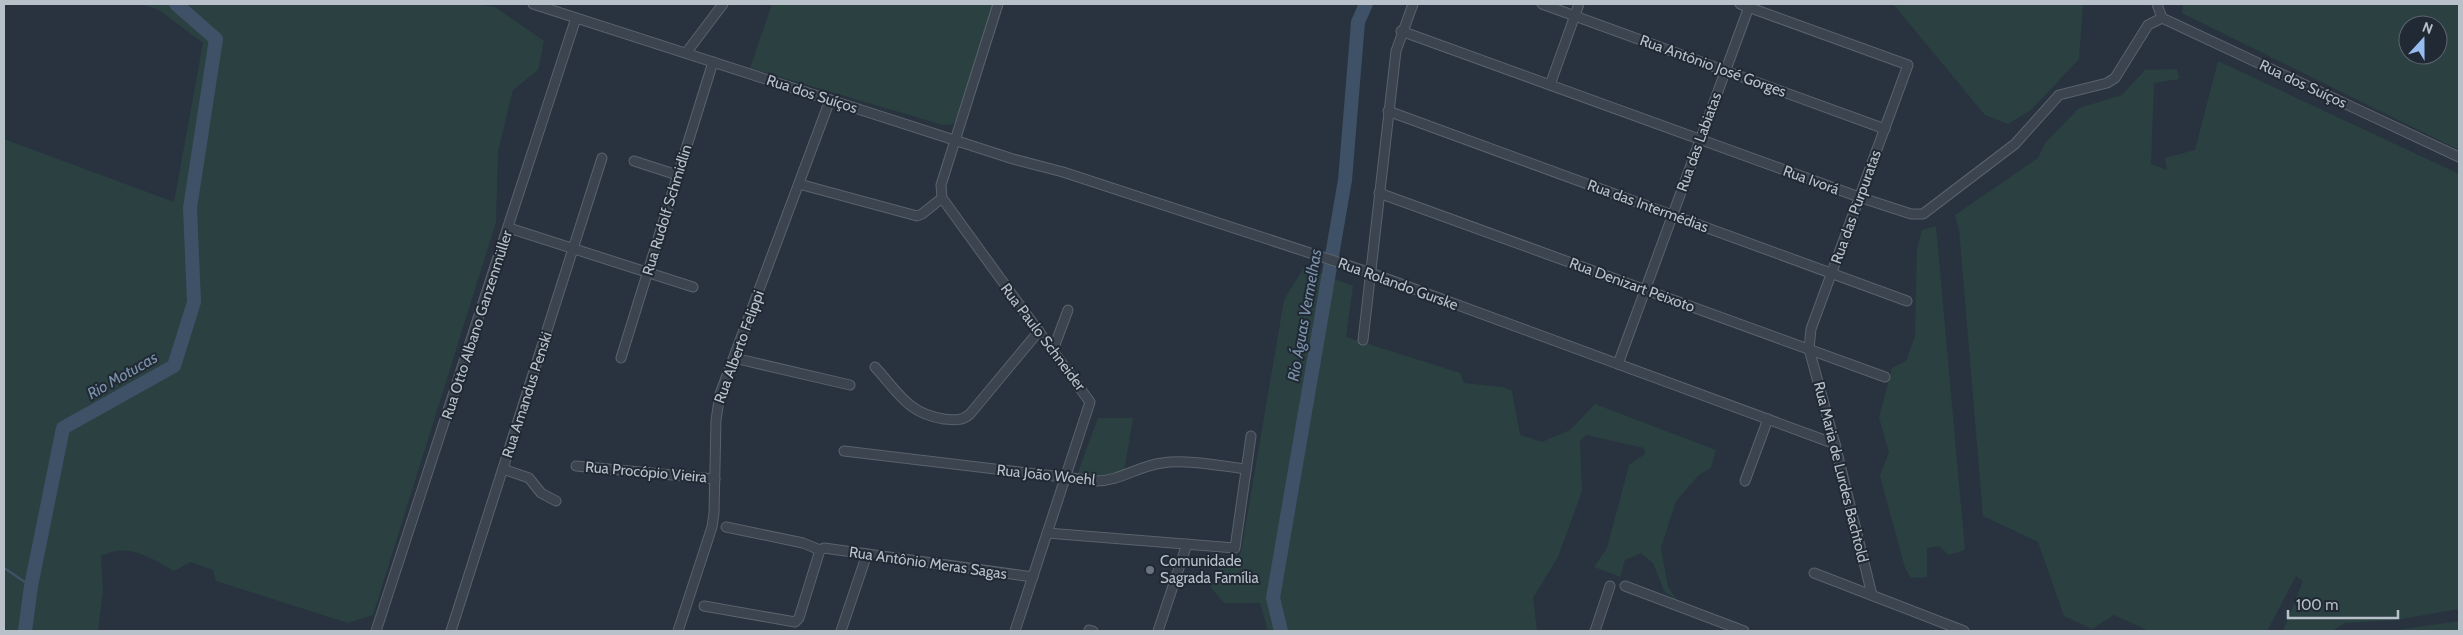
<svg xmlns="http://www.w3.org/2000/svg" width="2463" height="635" font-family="Cabin,sans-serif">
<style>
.green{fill:#2b4041;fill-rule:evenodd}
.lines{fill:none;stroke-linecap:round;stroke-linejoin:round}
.stream{stroke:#3f5166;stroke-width:2.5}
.river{stroke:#3f5166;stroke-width:14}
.minor-casing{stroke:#5a626c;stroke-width:11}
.minor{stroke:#3c444f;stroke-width:9}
.worship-dot{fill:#6b7280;stroke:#202934;stroke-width:2}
.labels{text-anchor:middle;stroke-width:4;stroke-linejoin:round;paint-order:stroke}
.street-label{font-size:15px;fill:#b8c0c9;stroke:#202934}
.poi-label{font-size:15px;fill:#b8c0c9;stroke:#202934;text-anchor:start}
.water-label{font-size:16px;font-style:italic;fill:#7b91aa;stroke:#202934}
</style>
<rect width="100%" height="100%" fill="#28333f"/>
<!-- green -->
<g class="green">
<path d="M 141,4 L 474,4 L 495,7 L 544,41 L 538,70 L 513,90 L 498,151 L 496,222 L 373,615 L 348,623 L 216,581 L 213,570 L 191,562 L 174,571 C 149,558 130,542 101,556 L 103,590 L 98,631 L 4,631 L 4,139 L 174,202 L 203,43 L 159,10 Z"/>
<polygon points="772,4 995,4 959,116 953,124 943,125 750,68"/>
<polygon points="1893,4 2083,4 2079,59 2031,110 2008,124 1985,115"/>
<path d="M 2183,4 L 2459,4 L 2459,150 L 2182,13 ZM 2408,25 L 2438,25 L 2438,55 L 2408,55 Z"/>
<polygon points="2218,61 2459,174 2459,609 2396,620 2345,623 2332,631 2283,631 2303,581 2296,576 2267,631 2149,631 2114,615 2092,629 2064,616 2038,542 1983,516 1959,229 1955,215 2038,158 2046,142 2079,108 2122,95 2145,70 2177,69 2179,79 2154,83 2151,164 2167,170 2165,158 2195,150"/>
<polygon points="1936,226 1965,550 1949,555 1939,546 1927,548 1927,577 1911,578 1905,568 1880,476 1889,452 1879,418 1892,368 1906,361 1915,336 1917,249 1922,230"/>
<polygon points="1304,267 1353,286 1346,337 1460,373 1464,383 1503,387 1512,391 1520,435 1542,442 1570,430 1595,404 1716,450 1711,468 1699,475 1676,501 1661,548 1668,587 1677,600 1664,591 1653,563 1641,553 1625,560 1620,577 1594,567 1607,548 1629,465 1645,454 1644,448 1586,435 1580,441 1582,491 1558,557 1533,598 1537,631 1268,631 1260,603 1224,603 1211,588 1215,574 1224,563 1235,568 1241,552 1284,300"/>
<polygon points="1098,418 1133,418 1124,472 1110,479 1077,475"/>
<polygon points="2459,621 2459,631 2390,631"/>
</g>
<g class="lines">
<!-- stream -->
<polyline class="stream" points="4,568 31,586"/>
<!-- river -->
<g class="river">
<polyline points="25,631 31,586 63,428 174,366 194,302 190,208 216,39 176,4"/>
<polyline points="1281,631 1273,598 1345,180 1358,22 1366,4"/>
</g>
<defs>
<g id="minor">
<polyline points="533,4 1013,159 1063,172 1371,273 1835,444"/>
<polyline points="998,4 941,185 942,198 1090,402 1015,631"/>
<polyline points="1542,4 1885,129"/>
<polyline points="1740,4 1908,65 1811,329 1809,349 1835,444 1872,595"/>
<polyline points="2157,4 2162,18 2459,157"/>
<polyline points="1401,31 1859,197 1911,214 1923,214 2015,144 2059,95 2107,83 2115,78 2148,25 2162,18"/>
<polyline points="686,53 723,4"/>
<polyline points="1550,85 1579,4"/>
<polyline points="1388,111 1907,301"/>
<polyline points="634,161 677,175"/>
<polyline points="799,184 917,216 922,214 942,198"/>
<polyline points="1379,193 1885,377"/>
<polyline points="509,228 693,287"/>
<polyline points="1363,340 1396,51 1413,4"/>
<polyline points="1053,350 1068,310"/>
<polyline points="621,358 713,62"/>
<polyline points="734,358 850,385"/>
<polyline points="1618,364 1750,4"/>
<path d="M 875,367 C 898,392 908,414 944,419 C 955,420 962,421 970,414 L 1039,331"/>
<path d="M 844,451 L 1096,481 C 1120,481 1138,466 1162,463 C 1186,459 1221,466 1246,469"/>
<polyline points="576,466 715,479"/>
<polyline points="503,469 529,478 541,493 556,501"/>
<polyline points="1745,481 1768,419"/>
<polyline points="726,527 803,543 820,550 824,548 1033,577"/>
<polyline points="1047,533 1235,548 1251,436"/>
<polyline points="1814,573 1964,631"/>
<polyline points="1625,586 1744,631"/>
<polyline points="704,606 795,622 799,618 820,550"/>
<polyline points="1089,630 1093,631"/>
<polyline points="376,631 576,18"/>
<polyline points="451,631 602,158"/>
<polyline points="678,631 712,527 714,513 716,420 720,394 830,100"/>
<polyline points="841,631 867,554"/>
<polyline points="1158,631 1187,544"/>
<polyline points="1595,631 1610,586"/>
</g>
</defs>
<!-- minor casing -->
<use href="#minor" class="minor-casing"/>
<!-- minor -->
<use href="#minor" class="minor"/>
</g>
<!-- markers -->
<circle class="worship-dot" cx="1150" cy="570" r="5"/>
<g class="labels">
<!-- street labels -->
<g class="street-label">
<text transform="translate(1713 66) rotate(20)" y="5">Rua Antônio José Gorges</text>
<text transform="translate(2303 84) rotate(25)" y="5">Rua dos Suíços</text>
<text transform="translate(812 94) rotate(18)" y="5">Rua dos Suíços</text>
<text transform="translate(1699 142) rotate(-70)" y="5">Rua das Labiatas</text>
<text transform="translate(1811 180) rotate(20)" y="5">Rua Ivorá</text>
<text transform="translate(1648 206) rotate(20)" y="5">Rua das Intermédias</text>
<text transform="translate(1856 207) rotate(-70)" y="5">Rua das Purpuratas</text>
<text transform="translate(667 210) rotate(-73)" y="5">Rua Rudolf Schmidlin</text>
<text transform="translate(1398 284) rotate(20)" y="5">Rua Rolando Gurske</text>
<text transform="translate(1632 285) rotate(20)" y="5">Rua Denizart Peixoto</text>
<text transform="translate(477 325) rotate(-72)" y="5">Rua Otto Albano Ganzenmüller</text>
<text transform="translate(1043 337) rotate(53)" y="5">Rua Paulo Schneider</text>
<text transform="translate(739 347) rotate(-70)" y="5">Rua Alberto Felippi</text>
<text transform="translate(527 395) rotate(-72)" y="5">Rua Amandus Penski</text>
<text transform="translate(646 472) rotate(5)" y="5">Rua Procópio Vieira</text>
<text transform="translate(1841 472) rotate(76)" y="5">Rua Maria de Lurdes Bachtold</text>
<text transform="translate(1046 475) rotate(6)" y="5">Rua João Woehl</text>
<text transform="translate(928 563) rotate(8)" y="5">Rua Antônio Meras Sagas</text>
</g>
<!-- poi labels -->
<g class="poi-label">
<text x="1160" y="566">Comunidade<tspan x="1160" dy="17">Sagrada Família</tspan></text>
</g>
<!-- water labels -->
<g class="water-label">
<text transform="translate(1304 315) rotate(-80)" y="6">Rio Águas Vermelhas</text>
<text transform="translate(122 375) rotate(-30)" y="6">Rio Motucas</text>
</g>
</g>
<!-- border -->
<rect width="2463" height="635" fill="none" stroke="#b8c0c9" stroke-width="10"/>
<!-- north arrow -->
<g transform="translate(2423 40) rotate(21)"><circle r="24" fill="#202934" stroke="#5d6570"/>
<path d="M0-4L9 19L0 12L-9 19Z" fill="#97bdf0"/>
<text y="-8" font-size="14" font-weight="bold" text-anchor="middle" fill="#b8c0c9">N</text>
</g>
<!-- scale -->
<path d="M2288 610v8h110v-8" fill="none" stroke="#b8c0c9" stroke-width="2.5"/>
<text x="2296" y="610" font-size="15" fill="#b8c0c9" stroke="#202934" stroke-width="4" paint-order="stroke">100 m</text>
</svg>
